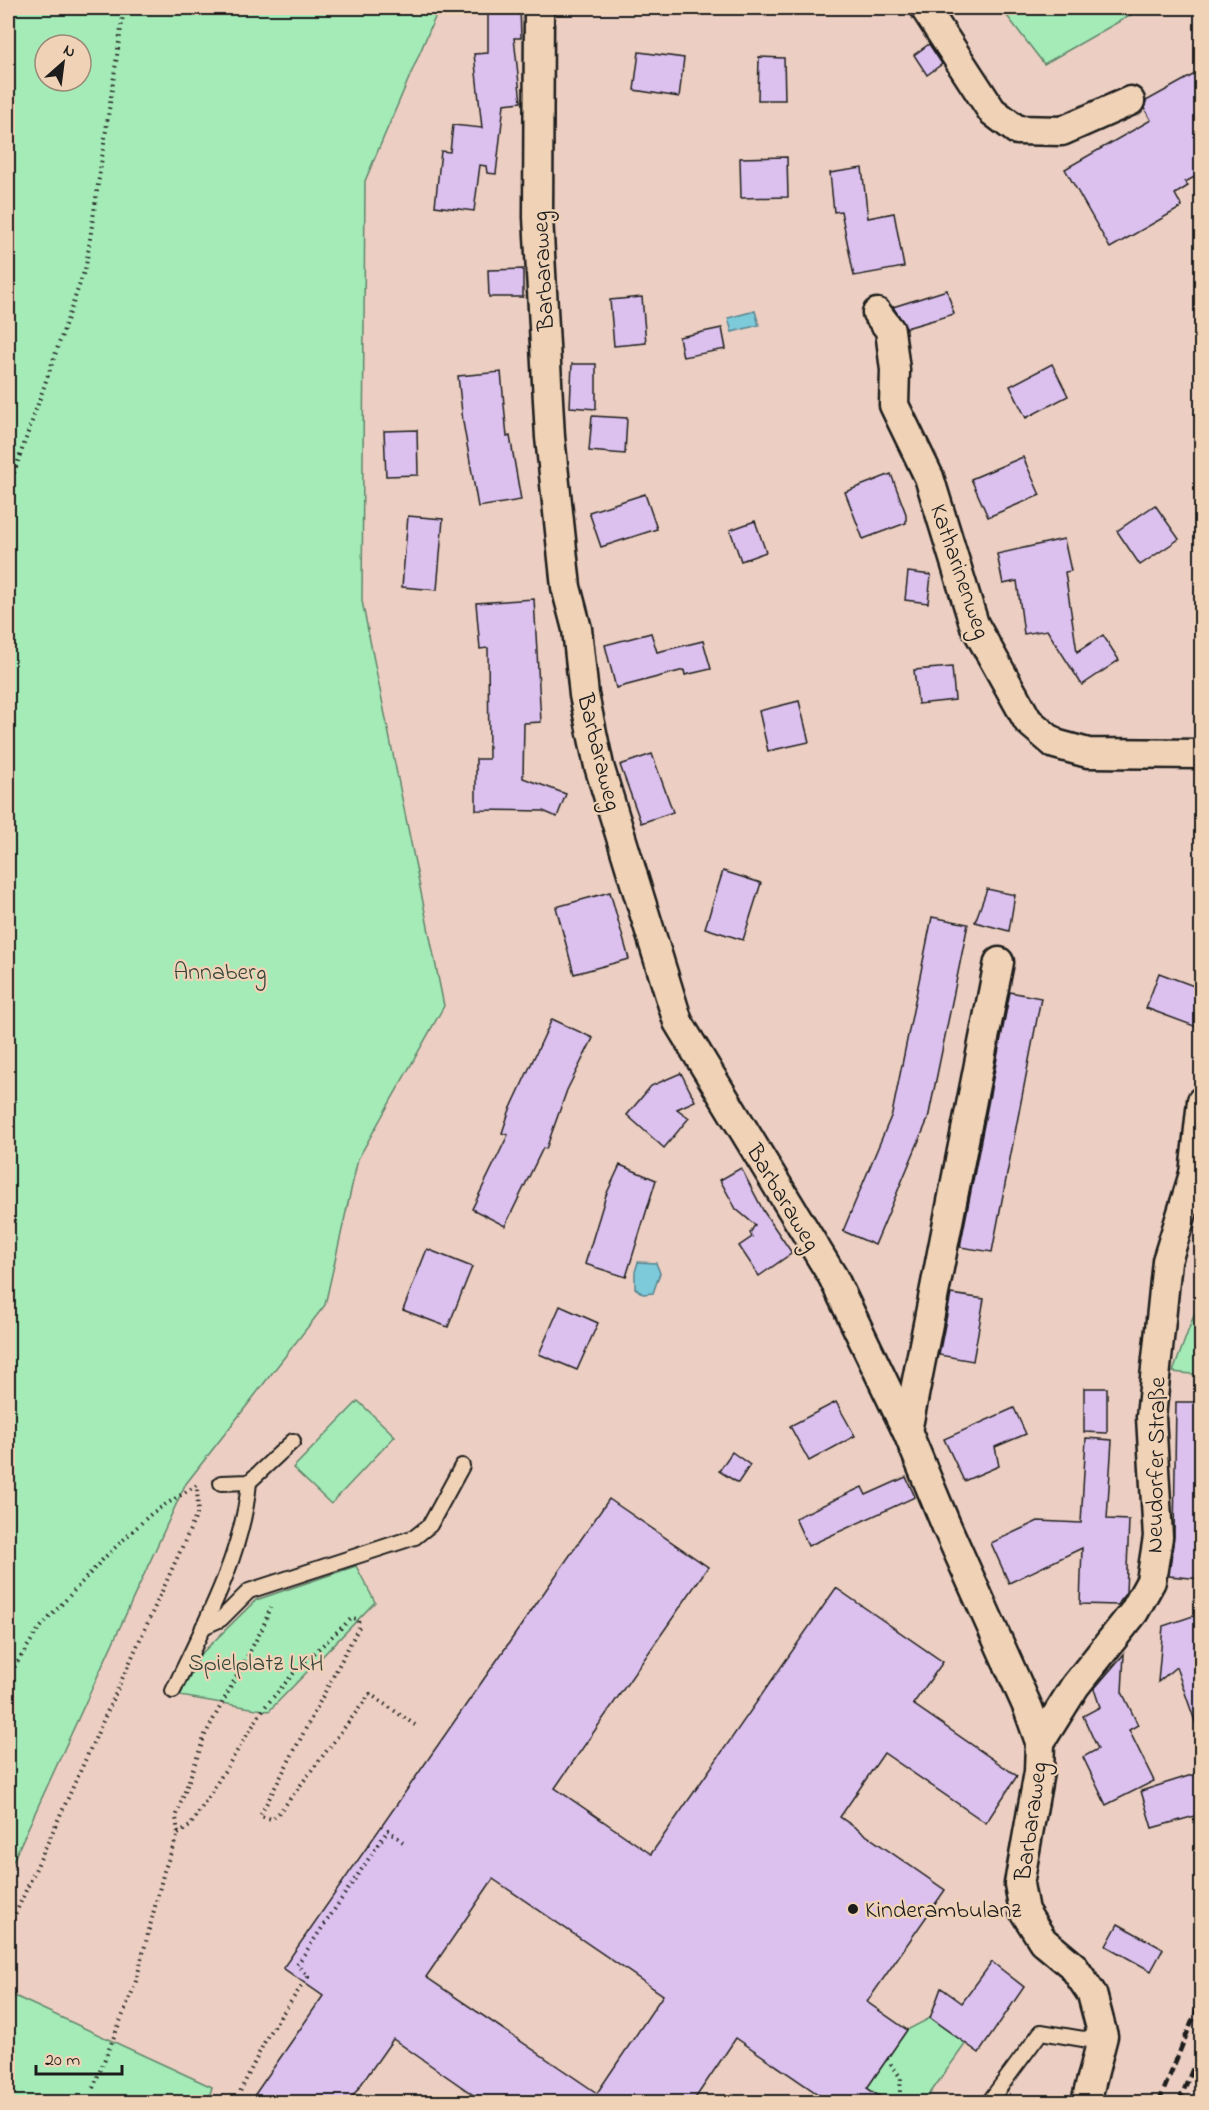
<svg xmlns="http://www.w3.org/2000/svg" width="1209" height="2110" font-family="'Indie Flower',sans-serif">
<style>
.green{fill:#a4ebb8;stroke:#60846a;stroke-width:1.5;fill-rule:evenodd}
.water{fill:#7dcadb;stroke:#56848f;stroke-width:1.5}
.building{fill:#dcc1ef;stroke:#1c1c1c;stroke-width:1.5;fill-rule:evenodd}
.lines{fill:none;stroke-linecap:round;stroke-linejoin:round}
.lane-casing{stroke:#1c1c1c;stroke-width:18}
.street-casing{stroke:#1c1c1c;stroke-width:33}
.path{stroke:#1c1c1c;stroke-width:4;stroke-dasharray:1.5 4.5;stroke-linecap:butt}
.lane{stroke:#f0d3b7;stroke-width:14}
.street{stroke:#f0d3b7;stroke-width:28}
.rail{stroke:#1c1c1c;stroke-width:4.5;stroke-dasharray:9 4.5;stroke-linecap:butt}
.poi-dot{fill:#1c1c1c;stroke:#f0d3b7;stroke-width:2}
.labels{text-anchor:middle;stroke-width:4.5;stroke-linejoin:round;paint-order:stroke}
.street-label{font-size:24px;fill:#1c1c1c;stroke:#f0d3b7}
.park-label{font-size:24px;fill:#37453b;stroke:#f0d3b7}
.poi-label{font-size:24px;fill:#1c1c1c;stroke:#f0d3b7;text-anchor:start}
</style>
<rect width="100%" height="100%" fill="#eccfc2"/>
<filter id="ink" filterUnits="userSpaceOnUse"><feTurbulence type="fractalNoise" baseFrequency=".0167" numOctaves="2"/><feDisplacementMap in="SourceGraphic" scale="12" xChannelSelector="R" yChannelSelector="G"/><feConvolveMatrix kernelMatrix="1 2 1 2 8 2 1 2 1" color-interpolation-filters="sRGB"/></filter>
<g filter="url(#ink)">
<!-- green -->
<g class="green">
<path d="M 8,8 L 439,8 L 365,181 L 362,601 L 444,1006 L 358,1159 L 325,1305 L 185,1485 L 8,1872 ZM 45,45 L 81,45 L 81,81 L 45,81 Z"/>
<polygon points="1001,8 1143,8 1044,64"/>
<polygon points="1201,1296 1201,1375 1173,1372"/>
<polygon points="358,1401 395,1436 331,1504 293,1468"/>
<polygon points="356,1566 375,1602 269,1711 180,1696 200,1655 256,1600"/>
<polygon points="8,1993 212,2087 208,2102 8,2102"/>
<polygon points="930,2018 966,2043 924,2102 882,2102 884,2099 867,2088 907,2030"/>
</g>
<!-- water -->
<g class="water">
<polygon points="755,311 759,325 732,332 728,318"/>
<polygon points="638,1262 656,1263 660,1273 653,1293 643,1294 635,1288 635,1272"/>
</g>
<!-- building -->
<g class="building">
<polygon points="488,8 520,8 521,38 514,38 521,102 504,104 496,174 487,173 486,166 480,165 474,211 435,206 441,151 450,152 453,125 482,128 474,54 488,53"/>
<polygon points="929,44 942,64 927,75 914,55"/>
<polygon points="639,52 684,58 679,97 634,90"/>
<polygon points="759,57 784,58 785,100 758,100"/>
<polygon points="1202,70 1202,173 1185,182 1188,186 1175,194 1182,207 1110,248 1065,169 1151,120 1144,108 1146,101"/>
<polygon points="787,157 788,197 741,198 740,158"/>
<polygon points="862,168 868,218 894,213 904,267 854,276 841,211 834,212 830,173"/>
<polygon points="523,269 523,297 489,297 488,270"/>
<polygon points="947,290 954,314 906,328 893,307"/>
<polygon points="642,297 646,343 614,346 610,300"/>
<polygon points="722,328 726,349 683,357 679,337"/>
<polygon points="572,364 596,364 596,409 570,407"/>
<polygon points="1052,364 1068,396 1026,418 1010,386"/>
<polygon points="501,372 507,437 510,436 521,500 478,507 463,422 458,376"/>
<polygon points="592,416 627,418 625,454 589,451"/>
<polygon points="417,430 418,475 386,476 384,431"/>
<polygon points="1023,457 1040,495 988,517 971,479"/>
<polygon points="891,474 906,514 906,523 863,539 845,492"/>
<polygon points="645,494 657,529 601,547 589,512"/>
<polygon points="1155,505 1179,539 1140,565 1117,531"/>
<polygon points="408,516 443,519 437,590 402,587"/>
<polygon points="755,521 766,552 741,561 730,530"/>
<polygon points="1064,539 1071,571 1065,572 1077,652 1103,635 1119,660 1082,685 1047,630 1024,634 1017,581 1003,584 997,554"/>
<polygon points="908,572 931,575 928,603 905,600"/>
<polygon points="534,599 541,722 524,723 523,778 566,794 557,817 543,811 476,810 476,759 489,759 488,648 480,649 476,603"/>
<polygon points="651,633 657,652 703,641 711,669 685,675 684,670 616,688 605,645"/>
<polygon points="952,667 955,700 918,704 914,670"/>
<polygon points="799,701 809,742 768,751 759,711"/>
<polygon points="652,754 673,812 641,823 620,765"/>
<polygon points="723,871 761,883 743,940 705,928"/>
<polygon points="987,889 1015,895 1009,931 975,922"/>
<polygon points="610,892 629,959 574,974 556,907"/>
<polygon points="932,917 968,924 928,1119 875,1245 843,1231 892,1114"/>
<polygon points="1159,973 1202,989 1202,1029 1146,1008"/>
<polygon points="1010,992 1041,998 992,1252 960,1247"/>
<polygon points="552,1019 593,1038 567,1090 546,1149 543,1148 505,1226 472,1209 508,1135 502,1133 509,1112"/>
<polygon points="681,1073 695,1101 677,1109 689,1118 664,1148 627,1115 651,1086"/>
<polygon points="620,1165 656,1180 626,1277 585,1264 606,1195"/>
<polygon points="741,1168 764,1212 792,1253 759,1276 739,1246 752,1237 750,1233 755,1225 736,1209 720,1180"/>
<polygon points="427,1249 472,1267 448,1327 403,1310"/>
<polygon points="951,1294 984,1299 973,1361 939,1355"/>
<polygon points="560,1306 598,1323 577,1370 539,1354"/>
<polygon points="1084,1388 1107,1388 1107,1433 1084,1432"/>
<polygon points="836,1402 855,1436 809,1461 790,1426"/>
<polygon points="1176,1402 1202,1402 1202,1579 1169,1576 1174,1536"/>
<polygon points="1014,1408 1026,1434 995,1447 999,1466 964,1481 944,1439"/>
<polygon points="1086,1438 1112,1440 1107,1519 1129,1520 1126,1592 1118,1605 1080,1604 1082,1548 1009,1583 991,1543 1038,1521 1081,1523"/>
<polygon points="732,1452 750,1465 738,1483 719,1471"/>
<polygon points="906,1477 915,1497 808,1546 795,1518 862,1487 866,1495"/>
<path d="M 609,1499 L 708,1567 L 555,1788 L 651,1854 L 836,1588 L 943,1662 L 913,1704 L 1017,1776 L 986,1823 L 884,1753 L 840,1817 L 945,1890 L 867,2002 L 907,2030 L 867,2088 L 889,2103 L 831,2103 L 736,2038 L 692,2103 L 485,2103 L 393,2039 L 348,2103 L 249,2103 L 323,1996 L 283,1968 ZM 493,1879 L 663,1995 L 597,2093 L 426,1977 Z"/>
<polygon points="1202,1613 1202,1730 1198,1730 1176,1667 1158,1682 1163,1626"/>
<polygon points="1124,1654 1122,1692 1138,1725 1129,1730 1154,1781 1106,1805 1083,1757 1098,1749 1083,1716 1100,1707 1094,1689"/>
<polygon points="1195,1774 1202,1796 1202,1814 1152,1828 1141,1791"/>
<polygon points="1118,1924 1163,1949 1151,1971 1106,1946"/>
<polygon points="992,1962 1024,1987 979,2053 930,2018 941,1988 962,2003"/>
</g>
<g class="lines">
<defs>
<g id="lane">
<polyline points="221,1483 249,1482 293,1441"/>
<polyline points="203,1627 221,1619 249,1591 415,1537 430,1525 462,1466"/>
<path d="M 173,1691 C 204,1625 243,1554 249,1482"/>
<polyline points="989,2102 1041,2032 1083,2039 1103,2036"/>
</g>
<g id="street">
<polyline points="539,8 538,217 550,437 566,587 577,629 584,695 599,766 678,1022 833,1277 907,1431 946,1525 1028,1708 1040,1742 1039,1772 1019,1884 1024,1911 1043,1941 1073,1966 1092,1994 1103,2036 1086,2102"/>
<polyline points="925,8 992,111 1017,130 1062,131 1130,101"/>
<polyline points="877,313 890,330 895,370 894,405 929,477 974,624 1028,721 1055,744 1088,753 1202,754"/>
<polyline points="1194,1174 1202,1101"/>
<polyline points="907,1431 999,962"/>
<polyline points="1040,1742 1075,1686 1134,1612 1151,1581 1158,1537 1151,1417 1167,1261 1194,1174 1202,1159"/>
</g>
</defs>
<!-- lane casing -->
<use href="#lane" class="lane-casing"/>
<!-- street casing -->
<use href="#street" class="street-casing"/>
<!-- path -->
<g class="path">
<polyline points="8,490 86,266 124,8"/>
<polyline points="8,1677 38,1630 105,1557 152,1513 197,1485"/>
<polyline points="178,1834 190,1826 264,1708 299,1667 352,1618 358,1619 359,1627 260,1816 272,1819 280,1812 370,1694 415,1725"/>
<polyline points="8,1930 198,1512 197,1485"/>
<polyline points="887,2059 901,2078 899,2102"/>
<polyline points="93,2088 135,1985 164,1871 178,1834 176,1817 205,1735 262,1629 271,1607"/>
<polyline points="235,2102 269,2033 308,1977 297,1965 388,1830 403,1842"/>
</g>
<!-- lane -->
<use href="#lane" class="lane"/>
<!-- street -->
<use href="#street" class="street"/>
<!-- rail -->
<g class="rail">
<polyline points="1159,2102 1202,1997"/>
<polyline points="1179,2102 1202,2046"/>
<polyline points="1197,2102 1202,2092"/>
</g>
</g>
</g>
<!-- markers -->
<circle class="poi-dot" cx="853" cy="1909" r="6"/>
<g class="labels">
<!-- street labels -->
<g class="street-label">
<text transform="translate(542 271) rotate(-93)" y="8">Barbaraweg</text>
<text transform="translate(961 571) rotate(71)" y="8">Katharinenweg</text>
<text transform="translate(600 752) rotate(76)" y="8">Barbaraweg</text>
<text transform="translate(784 1197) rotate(59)" y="8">Barbaraweg</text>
<text transform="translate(1155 1465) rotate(-89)" y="8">Neudorfer Straße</text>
<text transform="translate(1030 1821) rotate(-82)" y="8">Barbaraweg</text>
</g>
<!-- park labels -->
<g class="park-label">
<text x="220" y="979">Annaberg</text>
<text x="256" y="1670">Spielplatz LKH</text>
</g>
<!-- poi labels -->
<g class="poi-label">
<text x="865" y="1917">Kinderambulanz</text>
</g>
</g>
<!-- margin -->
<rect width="1209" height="2110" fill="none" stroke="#f0d3b7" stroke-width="30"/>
<rect x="15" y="15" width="1179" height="2080" fill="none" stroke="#1c1c1c" stroke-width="2" filter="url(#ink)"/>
<!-- north arrow -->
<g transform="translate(63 63) rotate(28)"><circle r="28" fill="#f0d3b7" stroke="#9b8a79" stroke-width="1.5"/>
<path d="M0-4.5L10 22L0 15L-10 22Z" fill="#1c1c1c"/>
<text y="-9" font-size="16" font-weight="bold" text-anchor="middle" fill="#1c1c1c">N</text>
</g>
<!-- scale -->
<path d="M36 2065v9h86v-9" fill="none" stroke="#1c1c1c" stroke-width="3"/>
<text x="45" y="2065" font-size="18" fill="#1c1c1c" stroke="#f0d3b7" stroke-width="4.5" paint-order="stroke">20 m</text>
</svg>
